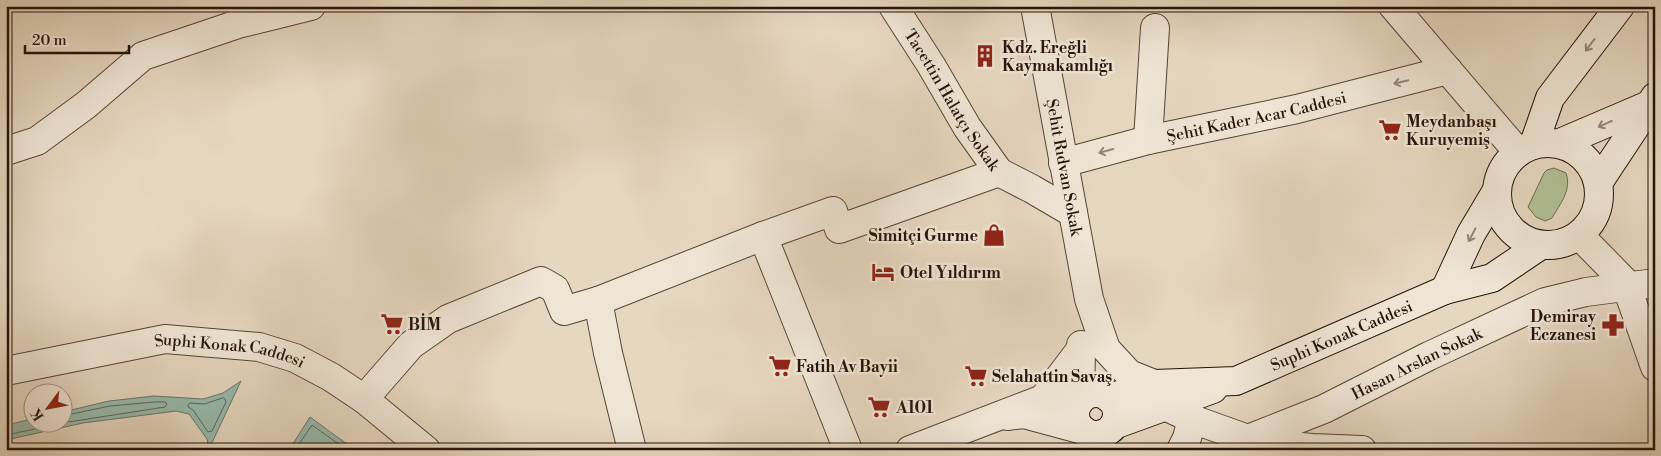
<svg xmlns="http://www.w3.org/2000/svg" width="1661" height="456" font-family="'Libre Bodoni',serif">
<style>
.green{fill:#b2bf94;stroke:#6c6950}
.water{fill:#97baac;stroke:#6a776c}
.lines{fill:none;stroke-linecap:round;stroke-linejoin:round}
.shore{stroke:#5f665c;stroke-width:1}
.stream{stroke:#6a776c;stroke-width:10}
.pedestrian-casing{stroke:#574438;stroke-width:30}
.minor-casing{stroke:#574438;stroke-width:30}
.tertiary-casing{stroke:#574438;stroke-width:30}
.secondary-casing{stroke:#27130b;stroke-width:30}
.pedestrian{stroke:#efe5d5;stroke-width:28}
.minor{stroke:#efe5d5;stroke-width:28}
.tertiary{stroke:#efe5d5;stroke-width:28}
.secondary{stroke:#efe5d5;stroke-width:28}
.oneway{stroke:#95867a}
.labels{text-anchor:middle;stroke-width:5;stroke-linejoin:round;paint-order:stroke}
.poi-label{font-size:16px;font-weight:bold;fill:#27130b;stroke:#efe5d5;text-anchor:start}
.street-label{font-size:16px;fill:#27130b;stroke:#efe5d5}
</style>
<rect width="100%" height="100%" fill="#e6d7bf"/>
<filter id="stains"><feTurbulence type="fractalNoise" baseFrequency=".004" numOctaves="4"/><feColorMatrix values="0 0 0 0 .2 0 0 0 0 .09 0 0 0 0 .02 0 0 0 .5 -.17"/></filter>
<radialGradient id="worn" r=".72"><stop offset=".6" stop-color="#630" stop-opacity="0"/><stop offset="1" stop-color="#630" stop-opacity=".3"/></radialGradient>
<!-- green -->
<path class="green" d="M 1554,168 L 1566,173 C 1572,190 1560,204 1552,218 L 1545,221 L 1536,217 L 1528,207 L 1544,173 L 1547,170 Z"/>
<!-- water -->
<g class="water">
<polygon points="241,381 209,449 207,439 189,414 176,411 83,423 6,440 6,425 32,419 32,424 62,424 63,412 109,401 154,396 203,399 223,393"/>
<polygon points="310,417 355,450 289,450"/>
</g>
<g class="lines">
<!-- shore -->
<g class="shore">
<polygon points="223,398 225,399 226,402 212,431 208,432 193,410 188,407 188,405 190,403 204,404"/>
<polyline points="62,416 110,406 154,402 165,402 167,404 165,407 62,423"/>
<polyline points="6,435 59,424"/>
<polyline points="295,450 312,425 347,450"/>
</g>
<!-- stream -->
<polyline class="stream" points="1084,450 1119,436"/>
<defs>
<g id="pedestrian">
<polyline points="1148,140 1155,28"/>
<polyline points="763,236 833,211 839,229 999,172"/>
<polyline points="364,399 411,345 448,319 541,281 555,289 564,311 598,301"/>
<path id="s1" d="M 1248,439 L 1324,409 L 1429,356 L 1545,302 L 1586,292 L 1655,283"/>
</g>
<g id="minor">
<path id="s2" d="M 893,6 L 931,65 L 967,127 L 999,172 L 1032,189 L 1073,213"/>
<polyline points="6,151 37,141 86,105 143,56 238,24 311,6"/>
<polyline points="1167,407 1192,419 1259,443 1312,448 1362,450"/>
<polyline points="632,450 608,353 598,301 763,236 848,450"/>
<polyline points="1181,450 1187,438 1192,419"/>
</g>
<g id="tertiary">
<path id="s3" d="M 1035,6 L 1089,299 L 1106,349 L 1129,374 L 1154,384"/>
<polyline points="1393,6 1517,151"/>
<path id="s4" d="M 1063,163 L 1148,140 L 1297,109 L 1448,70"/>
<polyline points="1579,235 1625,282 1655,367"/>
<path id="s5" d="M 6,371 L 165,339 L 259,347 L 295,358 L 331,377 L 364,399 L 426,450"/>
<polyline points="1043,399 1081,349 1081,345"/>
<polyline points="1007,416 1024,414 1083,430"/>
<polyline points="910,450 1043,399 1080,401 1081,349"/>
</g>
<g id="secondary">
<circle cx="1548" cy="194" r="51"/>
<polyline points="1560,143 1649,105"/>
<polyline points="1534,144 1550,98 1620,6"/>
<polyline points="1598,183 1655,97"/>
<polyline points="1445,290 1471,234 1496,192"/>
<circle cx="1096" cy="414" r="21"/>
<path id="s6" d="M 1109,398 L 1154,384 L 1236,381 L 1445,290 L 1492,278 L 1541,245"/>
<polyline points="1114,425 1213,389"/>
</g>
</defs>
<!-- pedestrian casing -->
<use href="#pedestrian" class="pedestrian-casing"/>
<!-- minor casing -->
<use href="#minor" class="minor-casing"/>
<!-- tertiary casing -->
<use href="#tertiary" class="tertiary-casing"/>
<!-- secondary casing -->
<use href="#secondary" class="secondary-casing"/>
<!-- pedestrian -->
<use href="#pedestrian" class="pedestrian"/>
<!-- minor -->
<use href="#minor" class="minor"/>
<!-- tertiary -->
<use href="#tertiary" class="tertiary"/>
<!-- secondary -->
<use href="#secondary" class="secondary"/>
</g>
<!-- one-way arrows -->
<defs><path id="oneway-shaft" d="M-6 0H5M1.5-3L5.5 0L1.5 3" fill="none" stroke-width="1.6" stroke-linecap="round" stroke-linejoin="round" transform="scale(1.25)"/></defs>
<g class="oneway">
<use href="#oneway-shaft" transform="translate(1590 45) rotate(127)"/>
<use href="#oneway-shaft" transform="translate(1401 82) rotate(166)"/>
<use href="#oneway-shaft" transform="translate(1605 124) rotate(156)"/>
<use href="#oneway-shaft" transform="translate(1106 151) rotate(165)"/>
<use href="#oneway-shaft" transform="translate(1472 235) rotate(118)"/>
</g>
<!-- icons -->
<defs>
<symbol id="building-bare" viewBox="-9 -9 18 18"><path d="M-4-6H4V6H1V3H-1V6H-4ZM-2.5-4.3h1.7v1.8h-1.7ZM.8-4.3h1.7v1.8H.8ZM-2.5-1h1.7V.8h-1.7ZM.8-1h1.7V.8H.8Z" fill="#8f2418" stroke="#efe5d5" stroke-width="2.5" paint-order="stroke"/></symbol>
<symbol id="supermarket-bare" viewBox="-9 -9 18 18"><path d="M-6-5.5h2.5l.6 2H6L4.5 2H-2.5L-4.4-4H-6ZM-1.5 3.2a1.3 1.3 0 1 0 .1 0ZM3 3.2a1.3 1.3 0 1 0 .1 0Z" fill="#8f2418" stroke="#efe5d5" stroke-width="2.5" paint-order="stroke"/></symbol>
<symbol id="shop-bare" viewBox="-9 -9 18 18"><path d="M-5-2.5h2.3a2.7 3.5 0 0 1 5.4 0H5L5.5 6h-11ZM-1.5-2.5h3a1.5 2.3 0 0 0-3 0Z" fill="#8f2418" stroke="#efe5d5" stroke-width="2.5" paint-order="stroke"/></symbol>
<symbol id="hotel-bare" viewBox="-9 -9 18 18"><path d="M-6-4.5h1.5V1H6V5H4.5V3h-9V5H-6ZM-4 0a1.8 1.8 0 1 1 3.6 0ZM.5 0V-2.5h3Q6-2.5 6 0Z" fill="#8f2418" stroke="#efe5d5" stroke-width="2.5" paint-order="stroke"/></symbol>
<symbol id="pharmacy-bare" viewBox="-9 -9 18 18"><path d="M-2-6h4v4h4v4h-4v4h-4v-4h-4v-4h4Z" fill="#8f2418" stroke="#efe5d5" stroke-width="2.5" paint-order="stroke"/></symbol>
</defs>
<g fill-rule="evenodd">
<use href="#building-bare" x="969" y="40" width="32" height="32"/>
<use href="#supermarket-bare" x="1374" y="114" width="32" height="32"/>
<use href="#shop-bare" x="978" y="219" width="32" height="32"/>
<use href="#hotel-bare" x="867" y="256" width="32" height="32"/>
<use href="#supermarket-bare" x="376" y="308" width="32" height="32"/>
<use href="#pharmacy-bare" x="1597" y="309" width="32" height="32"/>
<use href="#supermarket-bare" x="764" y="350" width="32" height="32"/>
<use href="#supermarket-bare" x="960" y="360" width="32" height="32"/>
<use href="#supermarket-bare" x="863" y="391" width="32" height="32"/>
</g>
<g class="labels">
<!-- poi labels -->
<g class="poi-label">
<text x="1002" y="53">Kdz. Ereğli<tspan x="1002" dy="18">Kaymakamlığı</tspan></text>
<text x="1406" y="127">Meydanbaşı<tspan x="1406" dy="18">Kuruyemiş</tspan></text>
<text x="978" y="241" text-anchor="end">Simitçi Gurme</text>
<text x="900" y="278">Otel Yıldırım</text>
<text x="1596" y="322" text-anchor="end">Demiray<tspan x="1596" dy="18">Eczanesi</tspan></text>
<text x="408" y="330">BİM</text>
<text x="796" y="372">Fatih Av Bayii</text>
<text x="992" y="382">Selahattin Savaş</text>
<text x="896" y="413">A101</text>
</g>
<!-- street labels -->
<g class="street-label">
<text dy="6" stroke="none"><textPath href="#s2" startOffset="111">Tacettin Halatçı Sokak</textPath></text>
<text dy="6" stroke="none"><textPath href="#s4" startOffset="199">Şehit Kader Acar Caddesi</textPath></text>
<text dy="6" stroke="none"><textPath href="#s3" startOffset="164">Şehit Rıdvan Sokak</textPath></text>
<text dy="6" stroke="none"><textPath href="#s6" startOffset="244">Suphi Konak Caddesi</textPath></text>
<text dy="6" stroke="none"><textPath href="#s5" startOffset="228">Suphi Konak Caddesi</textPath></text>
<text dy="6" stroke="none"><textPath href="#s1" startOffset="185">Hasan Arslan Sokak</textPath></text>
</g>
</g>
<!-- margin -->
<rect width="1661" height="456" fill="none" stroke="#e6d7bf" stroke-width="25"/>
<rect x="8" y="8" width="1646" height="441" fill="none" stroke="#27130b" stroke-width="2.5"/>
<rect x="12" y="12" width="1636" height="431" fill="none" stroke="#27130b"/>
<!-- north arrow -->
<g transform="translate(48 408) rotate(238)"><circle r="24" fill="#efe5d5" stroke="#9f9184"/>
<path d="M0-4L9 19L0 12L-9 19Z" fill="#8f2418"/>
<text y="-8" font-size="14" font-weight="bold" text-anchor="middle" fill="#27130b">K</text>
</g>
<!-- scale -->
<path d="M25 45v8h104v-8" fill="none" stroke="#27130b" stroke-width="2.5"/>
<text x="32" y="45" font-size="15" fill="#27130b" stroke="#efe5d5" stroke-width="4" paint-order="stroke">20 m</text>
<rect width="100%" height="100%" filter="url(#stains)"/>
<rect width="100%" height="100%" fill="url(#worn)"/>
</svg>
